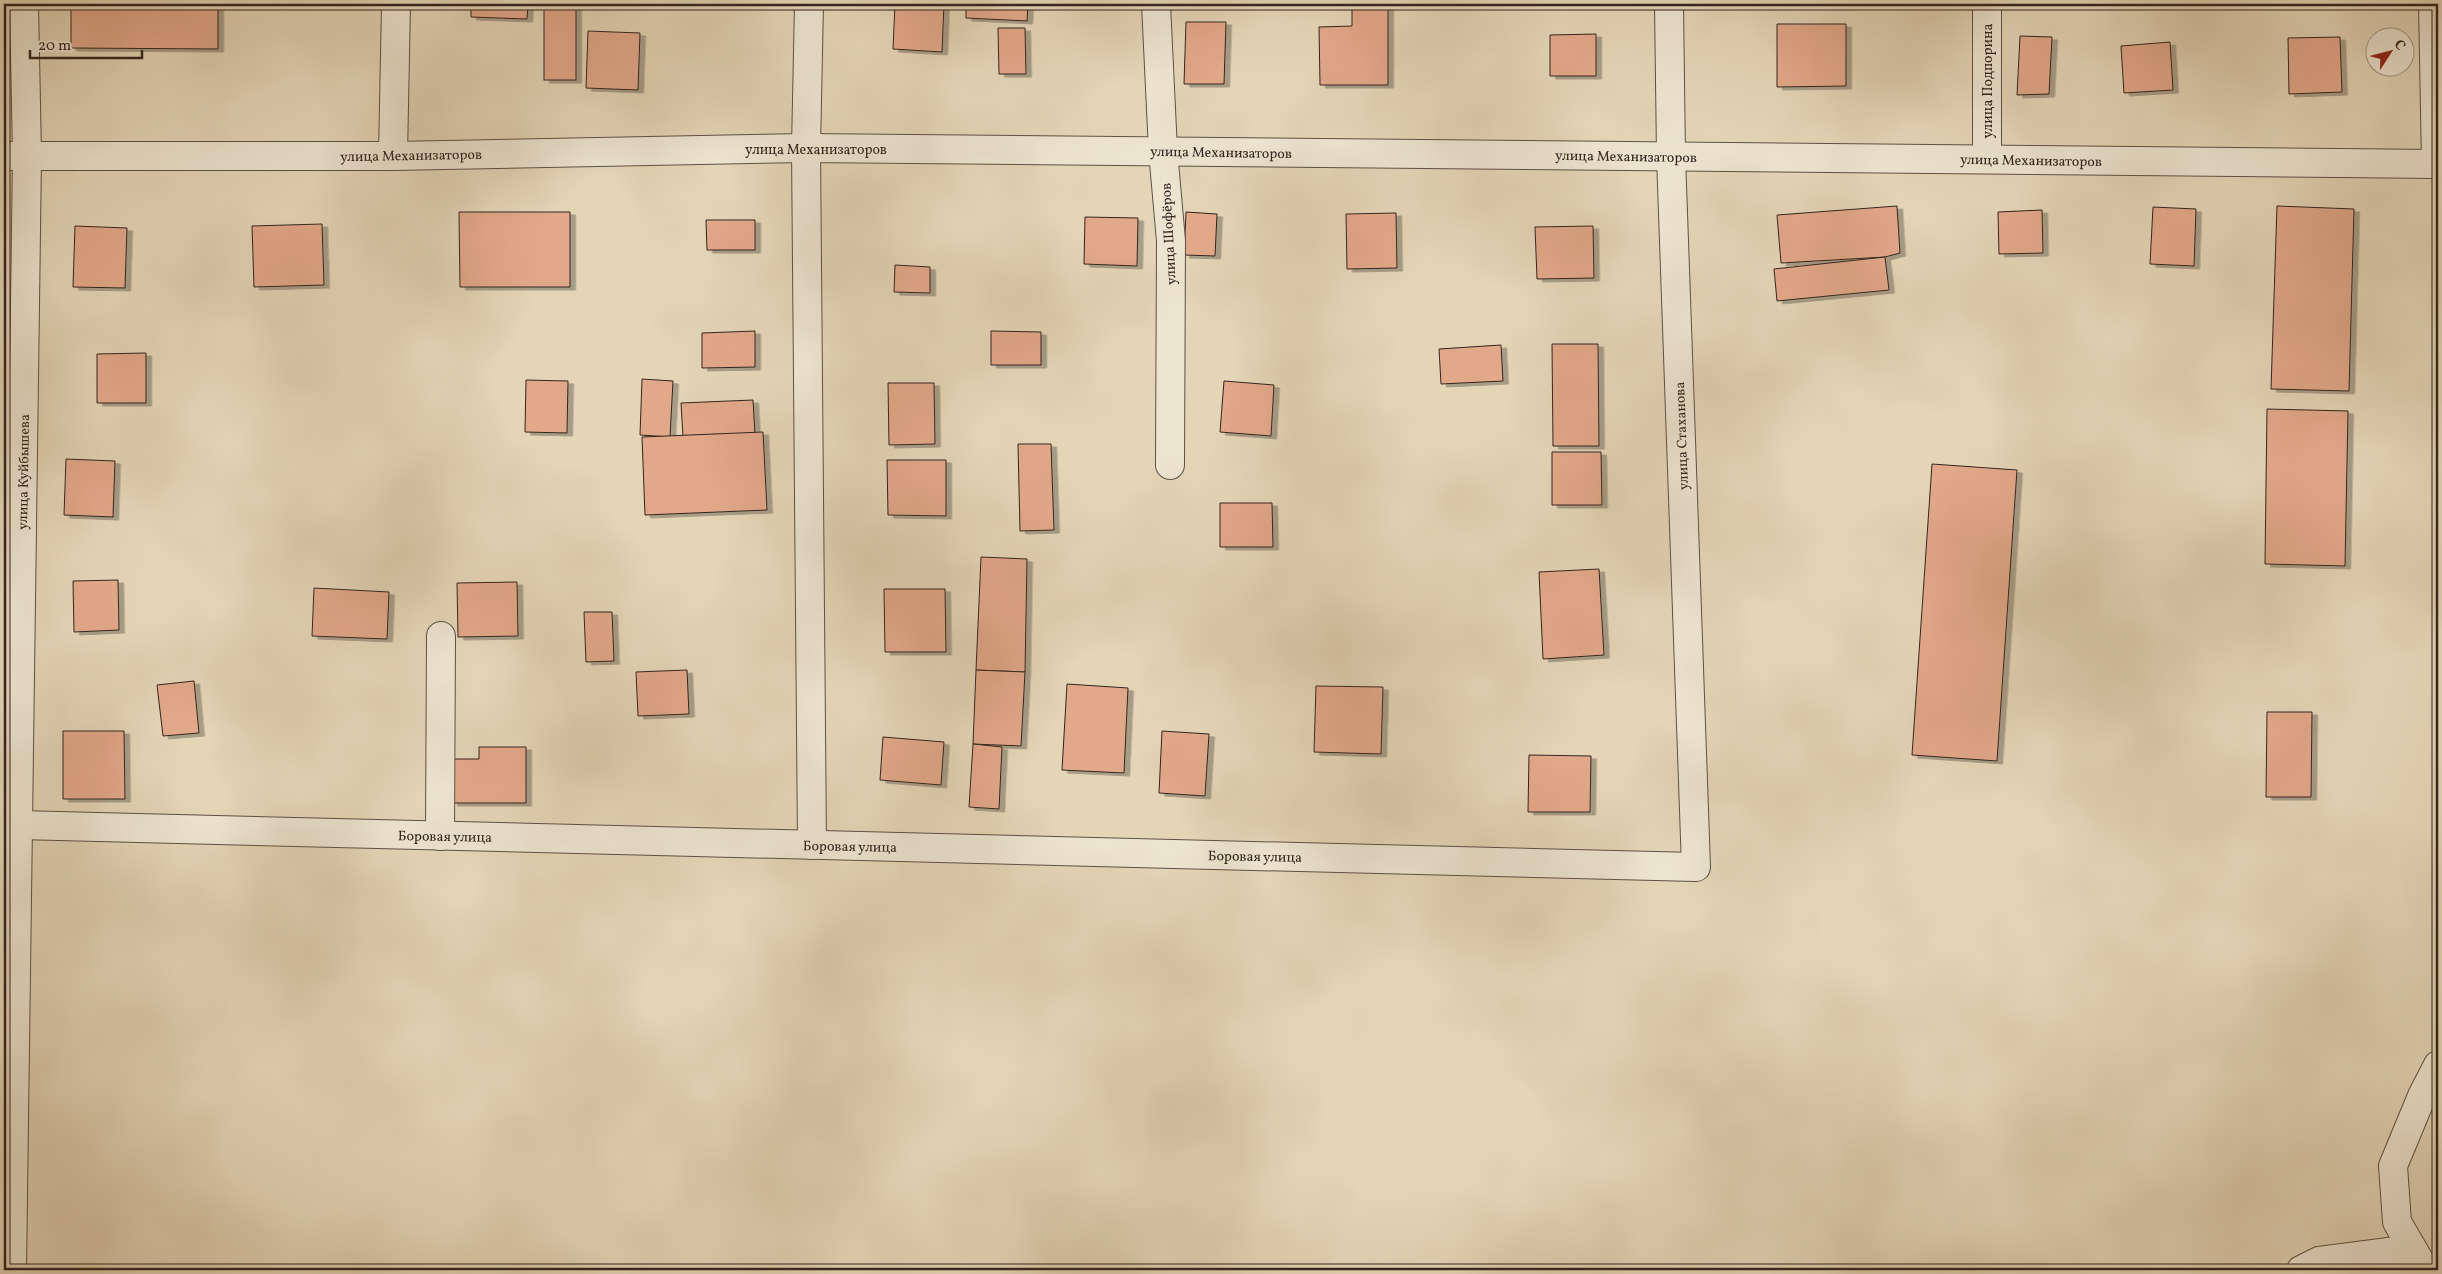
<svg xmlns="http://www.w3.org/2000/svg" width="2442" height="1274" font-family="Vollkorn,serif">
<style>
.building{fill:#e2a88a;stroke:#32251e;filter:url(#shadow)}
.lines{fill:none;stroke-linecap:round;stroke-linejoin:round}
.minor-casing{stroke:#5e5144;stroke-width:30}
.minor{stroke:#ede4d0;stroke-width:28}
.labels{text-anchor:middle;stroke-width:4;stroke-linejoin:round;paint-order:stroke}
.street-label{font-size:14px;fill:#32251e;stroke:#ede4d0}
</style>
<defs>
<filter id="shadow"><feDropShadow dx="5.5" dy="3" stdDeviation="0" flood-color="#0004"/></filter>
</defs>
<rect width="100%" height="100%" fill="#e4d5b7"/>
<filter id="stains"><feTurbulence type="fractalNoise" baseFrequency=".004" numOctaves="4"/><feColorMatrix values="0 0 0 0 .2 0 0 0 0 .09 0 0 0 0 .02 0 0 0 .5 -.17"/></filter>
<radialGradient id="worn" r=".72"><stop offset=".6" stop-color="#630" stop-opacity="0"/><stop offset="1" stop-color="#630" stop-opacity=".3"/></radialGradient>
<!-- building -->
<g class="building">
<polygon points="71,4 218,4 218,49 71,48"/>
<polygon points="471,4 528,4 527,19 471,17"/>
<rect x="544" y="4" width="32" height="76"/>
<polygon points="895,4 944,4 942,52 893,49"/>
<polygon points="966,4 1028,4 1027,21 966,18"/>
<polygon points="1352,4 1388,4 1388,85 1320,85 1319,27 1352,26"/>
<polygon points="1186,22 1226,22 1224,84 1184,84"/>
<polygon points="1777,24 1846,24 1846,86 1777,87"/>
<polygon points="998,28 1025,28 1026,74 999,74"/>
<polygon points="588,31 640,33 638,90 586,88"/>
<polygon points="1596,34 1596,76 1550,76 1550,35"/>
<polygon points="2020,36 2052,37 2049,94 2017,95"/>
<polygon points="2340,37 2342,92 2289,94 2288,38"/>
<polygon points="2170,42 2173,90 2124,93 2121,46"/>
<polygon points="1897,206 1900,253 1885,257 1781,263 1777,215"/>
<polygon points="2277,206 2354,209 2349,391 2271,389"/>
<polygon points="2153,207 2196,209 2194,266 2150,264"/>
<polygon points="2042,210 2043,253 1999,254 1998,212"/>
<polygon points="459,212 570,212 570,287 460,287"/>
<polygon points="1186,212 1217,214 1215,256 1184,255"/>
<polygon points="1396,213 1397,268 1347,269 1346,214"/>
<polygon points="1085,217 1138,218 1137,266 1084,264"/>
<polygon points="706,220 755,220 755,250 707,250"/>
<polygon points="322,224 324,285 254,287 252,226"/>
<polygon points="75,226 127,228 125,288 73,287"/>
<polygon points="1593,226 1594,278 1537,279 1535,227"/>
<polygon points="1885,257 1889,290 1777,301 1774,269"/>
<polygon points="895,265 930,267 930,293 894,292"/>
<polygon points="755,331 755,367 702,368 702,333"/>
<polygon points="991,331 1041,332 1041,365 991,365"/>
<polygon points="1552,344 1598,344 1599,446 1553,446"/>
<polygon points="1501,345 1503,381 1441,384 1439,349"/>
<polygon points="146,353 146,403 97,403 97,354"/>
<polygon points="642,379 673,381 670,437 640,435"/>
<polygon points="526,380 568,381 567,433 525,432"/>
<polygon points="1224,381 1274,385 1271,436 1220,432"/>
<polygon points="888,383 934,383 935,444 889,445"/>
<polygon points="753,400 755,435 683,437 681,403"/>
<polygon points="2267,409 2348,411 2345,566 2265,564"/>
<polygon points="763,432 767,510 645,515 642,437"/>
<polygon points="1018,444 1051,444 1054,530 1020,531"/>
<polygon points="1552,452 1601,452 1602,505 1552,505"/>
<polygon points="66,459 115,461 113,517 64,515"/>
<polygon points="887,460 946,460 946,516 888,515"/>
<polygon points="1932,464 2017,470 1997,761 1912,755"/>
<polygon points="1220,503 1272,503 1273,547 1220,547"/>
<polygon points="981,557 1027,559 1025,672 976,670"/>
<polygon points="1599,569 1604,655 1543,659 1539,572"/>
<polygon points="118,580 119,630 74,632 73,581"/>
<polygon points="517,582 518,636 458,637 457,583"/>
<polygon points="314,588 389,592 387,639 312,636"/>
<polygon points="884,589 945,589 946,652 885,652"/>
<polygon points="584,612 612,612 614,661 586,662"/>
<polygon points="687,670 689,714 638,716 636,672"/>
<polygon points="976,670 1025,672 1021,746 973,744"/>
<polygon points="194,681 199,733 163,736 157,685"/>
<polygon points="1067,684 1128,688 1124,773 1062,770"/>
<polygon points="1316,686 1383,687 1381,754 1314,752"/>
<polygon points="2267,712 2312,712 2311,797 2266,797"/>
<polygon points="63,731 124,731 125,799 63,799"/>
<polygon points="1162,731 1209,734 1205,796 1159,793"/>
<polygon points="883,737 944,742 941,785 880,780"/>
<polygon points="973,744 1002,747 999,809 969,807"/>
<polygon points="479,747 526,747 526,803 452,803 452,759 479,759"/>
<polygon points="1529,755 1591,756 1590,812 1528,812"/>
</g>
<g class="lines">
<defs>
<g id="minor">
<polyline points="809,4 806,148 812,845"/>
<polyline points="1156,4 1163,151 1171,241 1170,465"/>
<polyline points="2433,4 2436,164"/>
<polyline points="4,156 393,156 806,148 2438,164"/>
<polyline points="393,156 396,4"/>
<polyline points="1987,159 1987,4"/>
<polyline points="4,827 19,825 1696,867 1671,156 1669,4"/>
<polyline points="440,836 441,636"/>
<polyline points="12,1270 27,155 24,4"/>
<polyline points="2301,1270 2319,1261 2412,1249"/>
<polyline points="2425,1270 2397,1222 2393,1166 2422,1096 2438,1065"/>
</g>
</defs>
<!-- minor casing -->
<use href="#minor" class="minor-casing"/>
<!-- minor -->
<use href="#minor" class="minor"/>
</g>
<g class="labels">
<!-- street labels -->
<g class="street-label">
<text transform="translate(1987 81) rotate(-90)" y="5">улица Подпорина</text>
<text x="816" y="154">улица Механизаторов</text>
<text transform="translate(1221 152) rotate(1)" y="5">улица Механизаторов</text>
<text transform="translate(411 155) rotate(-1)" y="5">улица Механизаторов</text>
<text transform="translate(1626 156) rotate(1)" y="5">улица Механизаторов</text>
<text transform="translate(2031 160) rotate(1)" y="5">улица Механизаторов</text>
<text transform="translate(1168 234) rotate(-93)" y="5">улица Шофёров</text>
<text transform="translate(1681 436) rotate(-92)" y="5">улица Стаханова</text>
<text transform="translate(23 472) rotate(-89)" y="5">улица Куйбышева</text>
<text transform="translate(445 836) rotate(1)" y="5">Боровая улица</text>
<text transform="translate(850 846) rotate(1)" y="5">Боровая улица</text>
<text transform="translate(1255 856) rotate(1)" y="5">Боровая улица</text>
</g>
</g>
<!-- margin -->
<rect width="2442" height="1274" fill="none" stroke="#e4d5b7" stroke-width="20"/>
<rect x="5" y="5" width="2432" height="1264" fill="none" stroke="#32251e" stroke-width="2.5"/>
<rect x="10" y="10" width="2422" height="1254" fill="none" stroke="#32251e"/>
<!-- north arrow -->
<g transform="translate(2390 52) rotate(54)"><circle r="24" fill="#ede4d0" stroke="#a29889"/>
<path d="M0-4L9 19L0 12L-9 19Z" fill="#8f2418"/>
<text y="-8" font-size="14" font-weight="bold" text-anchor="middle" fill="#32251e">С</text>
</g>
<!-- scale -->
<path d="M30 50v8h112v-8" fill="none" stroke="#32251e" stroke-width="2.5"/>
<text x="38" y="50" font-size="15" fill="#32251e" stroke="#ede4d0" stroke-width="4" paint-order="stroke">20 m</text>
<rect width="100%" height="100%" filter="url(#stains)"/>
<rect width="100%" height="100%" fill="url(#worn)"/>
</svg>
